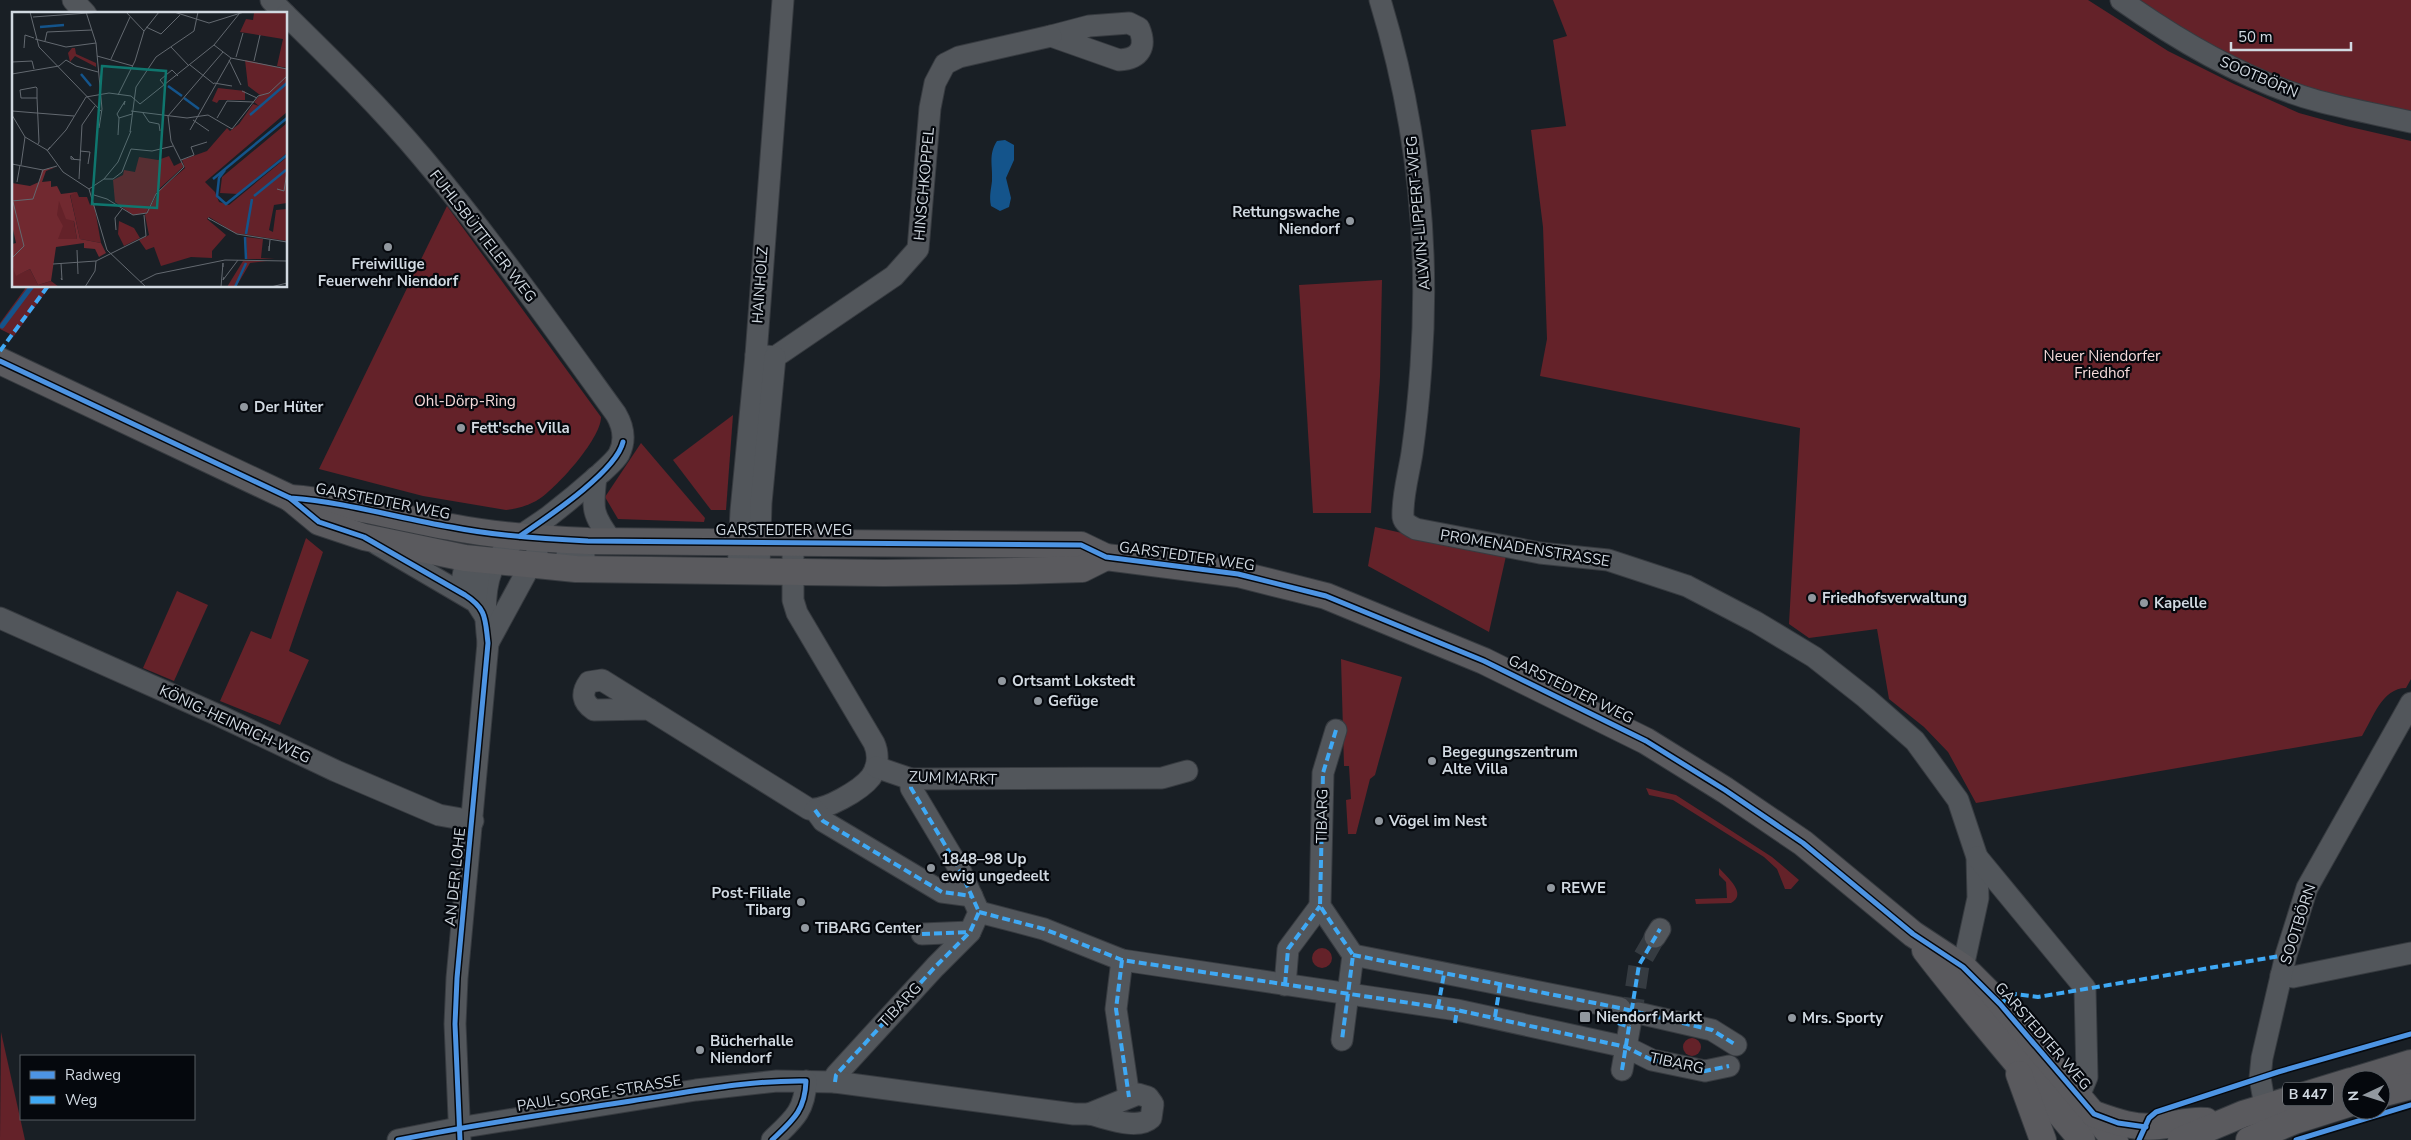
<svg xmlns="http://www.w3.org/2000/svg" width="2411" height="1140" font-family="'Nunito Sans',sans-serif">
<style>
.green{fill:#642229}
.water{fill:#14548b}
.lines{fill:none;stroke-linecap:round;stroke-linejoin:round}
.stream{stroke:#14548b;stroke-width:5}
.minor-tunnel{stroke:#353b41;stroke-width:21;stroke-dasharray:21 11;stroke-linecap:butt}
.minor-casing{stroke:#373b40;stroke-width:23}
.major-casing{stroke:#373b40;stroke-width:28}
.minor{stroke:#52565b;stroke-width:21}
.major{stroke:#5a5a5e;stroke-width:26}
.quiet{stroke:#3fa9f5;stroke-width:4;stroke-dasharray:8 4;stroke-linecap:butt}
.cycleway-casing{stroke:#05080d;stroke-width:8}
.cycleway{stroke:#4d94e3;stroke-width:5}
.poi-dot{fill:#91989f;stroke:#05080d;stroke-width:2}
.labels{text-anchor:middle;stroke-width:4.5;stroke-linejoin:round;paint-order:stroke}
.shield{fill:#05080d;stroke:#949aa1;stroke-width:1}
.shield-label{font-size:14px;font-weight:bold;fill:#d1d9e1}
.street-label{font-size:15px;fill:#d1d9e1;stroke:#05080d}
.poi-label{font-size:15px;font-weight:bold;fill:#d1d9e1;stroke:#05080d;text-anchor:start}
.park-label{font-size:15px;fill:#f7dcdc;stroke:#05080d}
.inset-river{fill:none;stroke:#14548b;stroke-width:2.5}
.inset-road{fill:none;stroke:#636970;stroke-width:1}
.view{fill:#0f766e;fill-opacity:0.15;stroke:#0f766e;stroke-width:2.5}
.inset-edge{fill:none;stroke:#d1d9e1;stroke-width:2.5}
</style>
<rect width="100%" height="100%" fill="#191f25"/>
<!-- green -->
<g class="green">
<path d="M 1553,0 L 2088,0 L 2168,51 L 2234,84 L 2299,113 L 2346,126 L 2411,141 L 2411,679 L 2406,688 C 2382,688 2373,718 2362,736 L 1976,803 L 1948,752 L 1924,727 L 1889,699 L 1877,629 L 1809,638 L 1789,624 L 1800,428 L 1540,376 L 1547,339 L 1543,227 L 1531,130 L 1566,126 L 1553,40 L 1567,36 Z"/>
<path d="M 2137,0 L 2411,0 L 2411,115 C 2380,107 2348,101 2318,92 C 2258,75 2188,35 2137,0 Z"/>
<path d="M 447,206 L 601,417 C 601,439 555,490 536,501 C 526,506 517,509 506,510 L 423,496 L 319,469 Z"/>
<polygon points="1382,280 1380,377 1371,513 1313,513 1299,285"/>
<polygon points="27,286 50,286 14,336 0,329 0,323"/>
<polygon points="733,415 726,510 711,510 673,460"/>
<polygon points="641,443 705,518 704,522 618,519 605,497"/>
<polygon points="1375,527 1506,556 1489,632 1368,566"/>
<polygon points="306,538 323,552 289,651 309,660 280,725 220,701 251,631 271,639"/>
<polygon points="177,591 208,605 174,681 143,668"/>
<polygon points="1341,659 1402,677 1375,775 1370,779 1356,834 1348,834 1346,800 1351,799 1349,766 1344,766"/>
<polygon points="1646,788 1676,795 1772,857 1799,880 1791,889 1785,889 1777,869 1764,857 1673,800 1649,795"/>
<path d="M 1719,868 C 1727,877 1748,894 1731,903 L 1696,904 L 1695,899 L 1727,898 L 1726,882 L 1719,875 Z"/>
<circle cx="1322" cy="958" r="10"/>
<polygon points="1,1032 25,1140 0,1140"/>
<circle cx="1692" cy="1047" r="9"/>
</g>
<!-- water -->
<path class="water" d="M 1005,140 L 1014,145 L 1014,160 L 1006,178 L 1011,198 L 1009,207 L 1000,211 L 991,206 C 989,196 991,190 992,181 C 993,165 988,155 997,141 Z"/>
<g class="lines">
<!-- stream -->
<polyline class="stream" points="2,326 32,286"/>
<!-- minor-tunnel -->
<polyline class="minor-tunnel" points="1631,1019 1639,965 1655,937"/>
<defs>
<g id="minor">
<polyline points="73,0 86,14"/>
<polyline points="271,0 285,14"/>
<path d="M 1380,0 C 1417,121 1430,241 1421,366 C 1419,395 1416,425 1412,453 C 1409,473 1402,496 1403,517 C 1404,523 1410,526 1416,529 L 1540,553 L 1608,560 L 1687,586 L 1756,622 L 1814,657 L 1866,698 L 1915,741 L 1958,800 L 1977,857 L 1978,898 L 1963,967"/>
<path d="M 2121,0 C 2179,41 2249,82 2318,101 C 2348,109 2380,115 2411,122"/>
<path d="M 286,15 C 333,61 380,107 422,157 C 491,239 553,327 616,414 C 623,426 626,440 619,454 C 615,461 607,467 601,473 C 584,488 566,503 548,517 C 530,530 508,541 496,561 C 482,586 485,615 488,643 L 457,978 L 455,1024 L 460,1140"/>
<path d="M 1129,23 L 1139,28 C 1147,47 1140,59 1119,60 L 1051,36 L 1089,26 Z"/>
<polyline points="756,355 775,357 894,276 918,249 930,108 935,83 945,64 959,57 1051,36"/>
<path d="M 596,477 C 592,509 592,515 612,541"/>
<polyline points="377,544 476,602 485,616"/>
<rect x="567" y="554" width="17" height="6"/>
<polygon points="464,571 479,574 476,598 461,587"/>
<polyline points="738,571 741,511 756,355 783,0"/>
<polyline points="759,571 761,503 775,357"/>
<polyline points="0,618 220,716 336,771 439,815 473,821"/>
<polyline points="488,643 537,553"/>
<path d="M 649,709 L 594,710 C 582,702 581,693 589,682 L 602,680 L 809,809 C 825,811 861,790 871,777 C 878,767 879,754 874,743 L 797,613 L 793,600 L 793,542"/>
<polyline points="1336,730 1323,773 1320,906 1353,955 1342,1040"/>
<polyline points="876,767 911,779 1162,778 1187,771"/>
<polyline points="815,810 823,821 942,892 972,896"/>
<polyline points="1977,857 2085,988 2087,1077 2079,1096"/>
<polyline points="979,912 1044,929 1122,960 1457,1010 1626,1047 1652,1060 1705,1071 1729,1066"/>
<polyline points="922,934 970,932"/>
<polyline points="1655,937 1660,929"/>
<polyline points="1353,955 1620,1008"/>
<polyline points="1122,960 1116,1009 1129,1097"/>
<polyline points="2281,975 2293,977 2411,953"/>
<polyline points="1285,985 1288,949 1320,906"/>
<polyline points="1638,1013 1712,1030 1736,1045"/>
<polyline points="1622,1070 1631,1019"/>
<polyline points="835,1082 836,1075 935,967 970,932 979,912 960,870 911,788 911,779"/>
<path d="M 1138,1094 L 1148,1097 L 1153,1104 L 1151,1118 C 1137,1131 1105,1117 1089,1114 Z"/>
<polyline points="2265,1106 2260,1078 2262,1058 2286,955 2307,888 2411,703"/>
<polyline points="398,1140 458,1128 696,1090 777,1081 835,1082 1074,1114 1089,1114"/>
<path d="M 772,1140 C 793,1120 805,1111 806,1081"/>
</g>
<g id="major">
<path d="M 0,361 L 290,498 C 345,502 398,518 451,527 C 496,536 542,539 588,541 L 1081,545 L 1106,557 L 1238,574 L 1326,596 L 1484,661 L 1646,741 L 1725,790 L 1803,843 L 1913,934 L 1963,967 L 2000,1004 L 2115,1140"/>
<polyline points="290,498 319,522 364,537 465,558 576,569 884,573 1016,571 1082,569 1106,557"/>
<path d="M 1925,950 C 1975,1015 2029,1077 2082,1140"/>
<polyline points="2019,1074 2043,1140"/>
<polyline points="2355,1080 2411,1063"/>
<polyline points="2381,1094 2411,1086"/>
<path d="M 2094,1114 C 2116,1122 2136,1129 2159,1126 C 2176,1125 2190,1119 2206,1121"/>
<polyline points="2181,1140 2243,1114 2351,1081"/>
<polyline points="2249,1140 2294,1121 2351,1103"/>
</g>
</defs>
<!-- minor casing -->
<use href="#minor" class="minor-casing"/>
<!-- major casing -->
<use href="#major" class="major-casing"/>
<!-- minor -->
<use href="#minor" class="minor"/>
<!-- major -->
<use href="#major" class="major"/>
<!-- quiet -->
<g class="quiet">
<polyline points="0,351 48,286"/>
<polyline points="1336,730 1323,773 1320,906 1353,955 1342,1040"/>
<polyline points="815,810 823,821 942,892 972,896"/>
<polyline points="979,912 1044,929 1122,960 1457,1010 1626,1047 1652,1060 1705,1071 1729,1066"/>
<polyline points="922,934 970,932"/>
<polyline points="1353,955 1620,1008 1712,1030 1736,1045"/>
<polyline points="1122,960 1116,1009 1129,1097"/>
<polyline points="1285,985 1288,949 1320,906"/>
<polyline points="2000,1004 2014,994 2038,997 2286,955"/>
<polyline points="1438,1007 1444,974"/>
<polyline points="1495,1017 1500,985"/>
<polyline points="1455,1023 1457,1010"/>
<polyline points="1618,1023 1630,1027"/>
<polyline points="1622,1070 1639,965 1660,929"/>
<polyline points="835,1082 836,1075 935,967 970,932 979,912 960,870 911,788 911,779"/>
</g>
<defs>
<g id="cycleway">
<path d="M 0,361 L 290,498 C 345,502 398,518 451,527 C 496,536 542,539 588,541 L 1081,545 L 1106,557 L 1238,574 L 1326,596 L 1484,661 L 1646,741 L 1725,790 L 1803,843 L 1913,934 L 1963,967 L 2000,1004 L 2094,1114 L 2118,1123 L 2146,1127"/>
<path d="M 290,498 L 319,522 L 364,537 L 465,595 C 487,609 485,619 488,643 L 457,978 L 455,1024 L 460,1140"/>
<path d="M 520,536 C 546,518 616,472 623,442"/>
<path d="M 398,1140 C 476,1124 554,1113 631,1101 C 690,1092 747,1080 806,1081 C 805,1111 793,1120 772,1140"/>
<polyline points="2139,1140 2149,1118 2156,1112 2278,1072 2411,1034"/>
<polyline points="2296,1140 2411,1105"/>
</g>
</defs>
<!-- cycleway casing -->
<use href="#cycleway" class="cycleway-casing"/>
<!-- cycleway -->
<use href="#cycleway" class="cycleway"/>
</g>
<!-- markers -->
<g class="poi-dot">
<circle cx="1350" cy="221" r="5"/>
<circle cx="388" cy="247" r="5"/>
<circle cx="244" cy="407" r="5"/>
<circle cx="461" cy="428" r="5"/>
<circle cx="1812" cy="598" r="5"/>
<circle cx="2144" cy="603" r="5"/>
<circle cx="1002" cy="681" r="5"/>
<circle cx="1038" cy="701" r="5"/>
<circle cx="1432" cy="761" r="5"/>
<circle cx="1379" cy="821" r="5"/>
<circle cx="931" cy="868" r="5"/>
<circle cx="1551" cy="888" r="5"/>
<circle cx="801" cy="902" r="5"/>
<circle cx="805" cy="928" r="5"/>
<rect x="1579" y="1011" width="12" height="12" rx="2.5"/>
<circle cx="1792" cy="1018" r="5"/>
<circle cx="700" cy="1050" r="5"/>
</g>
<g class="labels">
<!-- shield labels -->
<rect class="shield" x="2283" y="1082.5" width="50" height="23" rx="4"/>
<g class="shield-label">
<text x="2308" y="1099">B 447</text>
</g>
<!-- street labels -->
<g class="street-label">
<text transform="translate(2259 77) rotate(23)" y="5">SOOTBÖRN</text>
<text transform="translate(924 184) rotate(-85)" y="5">HINSCHKOPPEL</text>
<text transform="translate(1418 213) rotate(-95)" y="5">ALWIN-LIPPERT-WEG</text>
<text transform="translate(483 236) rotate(52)" y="5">FUHLSBÜTTELER WEG</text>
<text transform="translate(760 285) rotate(-86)" y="5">HAINHOLZ</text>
<text transform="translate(383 501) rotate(11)" y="5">GARSTEDTER WEG</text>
<text x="784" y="535">GARSTEDTER WEG</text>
<text transform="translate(1525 548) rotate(9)" y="5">PROMENADENSTRASSE</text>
<text transform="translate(1187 556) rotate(8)" y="5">GARSTEDTER WEG</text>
<text transform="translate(1571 689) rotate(26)" y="5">GARSTEDTER WEG</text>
<text transform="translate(235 724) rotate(25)" y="5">KÖNIG-HEINRICH-WEG</text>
<text transform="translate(953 778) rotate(2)" y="5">ZUM MARKT</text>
<text transform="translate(1322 816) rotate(-89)" y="5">TIBARG</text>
<text transform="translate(455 877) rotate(-84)" y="5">AN DER LOHE</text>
<text transform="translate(2298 924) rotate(-72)" y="5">SOOTBÖRN</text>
<text transform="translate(900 1005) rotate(-47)" y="5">TIBARG</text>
<text transform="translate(2043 1036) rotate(49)" y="5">GARSTEDTER WEG</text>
<text transform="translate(1677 1063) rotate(12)" y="5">TIBARG</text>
<text transform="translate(599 1093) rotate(-9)" y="5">PAUL-SORGE-STRASSE</text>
</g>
<!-- poi labels -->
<g class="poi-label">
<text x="1340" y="217" text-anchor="end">Rettungswache<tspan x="1340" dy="17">Niendorf</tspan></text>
<text x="388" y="269" text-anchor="middle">Freiwillige<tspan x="388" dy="17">Feuerwehr Niendorf</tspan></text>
<text x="254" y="412">Der Hüter</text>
<text x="471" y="433">Fett'sche Villa</text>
<text x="1822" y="603">Friedhofsverwaltung</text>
<text x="2154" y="608">Kapelle</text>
<text x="1012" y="686">Ortsamt Lokstedt</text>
<text x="1048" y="706">Gefüge</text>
<text x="1442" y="757">Begegungszentrum<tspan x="1442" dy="17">Alte Villa</tspan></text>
<text x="1389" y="826">Vögel im Nest</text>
<text x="941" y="864">1848–98 Up<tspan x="941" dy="17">ewig ungedeelt</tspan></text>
<text x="1561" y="893">REWE</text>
<text x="791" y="898" text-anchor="end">Post-Filiale<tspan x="791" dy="17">Tibarg</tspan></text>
<text x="815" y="933">TiBARG Center</text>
<text x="1596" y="1022">Niendorf Markt</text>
<text x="1802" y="1023">Mrs. Sporty</text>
<text x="710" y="1046">Bücherhalle<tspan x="710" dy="17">Niendorf</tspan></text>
</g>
<!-- park labels -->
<g class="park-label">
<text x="2102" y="361">Neuer Niendorfer<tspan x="2102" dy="17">Friedhof</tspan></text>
<text x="465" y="406">Ohl-Dörp-Ring</text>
</g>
</g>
<!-- overview -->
<g transform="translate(12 12)">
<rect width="275" height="275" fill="#191f25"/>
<path d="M 254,0 L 275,0 L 275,56 L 265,54 L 271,27 L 228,20 L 234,7 L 241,8 L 242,1 ZM 60,36 L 63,36 L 64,42 L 84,51 L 84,55 L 63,44 L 58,50 L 56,41 ZM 233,48 L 275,57 L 275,100 L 193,170 L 203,180 L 207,190 L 217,193 L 275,145 L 275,191 L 262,193 L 257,218 L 261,220 L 264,198 L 275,197 L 275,229 L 223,221 L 197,205 L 195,207 L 214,223 L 200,239 L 200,246 L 179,245 L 149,254 L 142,235 L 134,238 L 127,228 L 137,223 L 133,203 L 148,178 L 173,156 L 170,148 L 195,139 L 215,116 L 218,119 L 227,112 L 241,92 L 247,94 L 242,90 L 248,83 L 236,74 ZM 206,76 L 233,79 L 233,88 L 207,88 L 205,91 L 200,89 ZM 275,111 L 275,141 L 226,182 L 208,181 L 210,165 ZM 157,144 L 162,154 L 170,150 L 171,155 L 146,178 L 134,201 L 121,203 L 103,190 L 101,168 L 111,163 L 112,158 L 123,160 L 127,145 L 146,148 ZM 65,180 L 67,185 L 75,185 L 78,193 L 82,192 L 89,231 L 68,227 L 58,182 ZM 50,188 L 58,188 L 65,227 L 45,227 L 44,190 ZM 107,209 L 122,216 L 128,226 L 112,234 L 106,222 ZM 234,225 L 251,227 L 249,246 L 263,247 L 235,247 ZM 231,249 L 255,249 L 238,251 L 224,275 L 215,275 ZM 0,253 L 5,263 L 18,257 L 26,273 L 39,269 L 47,275 L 0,275 Z" fill="#642229"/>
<path d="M 44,155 L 34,159 L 30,170 L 39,169 L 39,175 L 45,174 L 49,182 L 65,180 L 58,183 L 68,227 L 89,231 L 94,241 L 87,245 L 83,237 L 72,236 L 72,231 L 44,235 L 39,269 L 26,273 L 18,257 L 4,264 L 0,253 L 0,232 L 4,231 L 0,213 L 0,171 L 18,174 L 27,170 L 30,158 ZM 47,189 L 54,207 L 62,209 L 65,227 L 46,227 L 51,214 L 45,203 Z" fill="#712930" fill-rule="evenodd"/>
<path class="inset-river" d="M 28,15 L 52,13M 69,62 L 79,74M 156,74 L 170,84M 172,86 L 187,97M 238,103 L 275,71M 213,158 L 207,166 L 205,184 L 214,192 L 275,143M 201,167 L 275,106M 242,184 L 274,158M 234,222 L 240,187M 233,225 L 234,247M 223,275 L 234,251"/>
<path class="inset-road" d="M 18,0 L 27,35 L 90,100M 74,0 L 84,31 L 90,97 L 87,116M 114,0 L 132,19M 162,0 L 197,11 L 232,0M 21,5 L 90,0M 134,15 L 149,22 L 168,3M 23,27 L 54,35 L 84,31M 33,29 L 35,20 L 80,18M 202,33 L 219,46 L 275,57M 159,35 L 177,54M 12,36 L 13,23 L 22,26M 85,44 L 121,54M 224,45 L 231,21M 99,47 L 118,5M 217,48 L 229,73M 242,49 L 248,23M 0,50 L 20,49 L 22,57M 178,53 L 202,72M 0,62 L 47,54 L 54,48 L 64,54 L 86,60M 202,71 L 220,74M 153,74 L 148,68 L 160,58 L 166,64M 230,79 L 245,86M 106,83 L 123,49 L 132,19 L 147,0M 25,86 L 9,86 L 8,78 L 24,75 L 25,76 L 25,86 L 27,130 L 26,132M 0,99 L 62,104M 119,99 L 175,106 L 196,103 L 220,117 L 246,84 L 257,81 L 275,64M 131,101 L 137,110 L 147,112 L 148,119M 0,103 L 13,125 L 35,138 L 51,160 L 77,177 L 95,238 L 134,275M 156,104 L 211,40M 107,106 L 105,102 L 113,89 L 112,93M 205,106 L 215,89 L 242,90M 181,108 L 197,119M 178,118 L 219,46M 118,120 L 124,75 L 144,45 L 182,19 L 186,0M 106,123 L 107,106 L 120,102M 38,135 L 35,139 L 54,118 L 74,85 L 97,81 L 119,84 L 128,92 L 202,33 L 227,2M 68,139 L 78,140 L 76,152M 63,148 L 59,144 L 59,147 L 69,148M 169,148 L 182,143 L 179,135 L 195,130M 0,152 L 31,158M 9,153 L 13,125M 67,167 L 70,113 L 83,94M 92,167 L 101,167 L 110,160 L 119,137 L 140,139 L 161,134M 5,170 L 8,153M 77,177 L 92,167 L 106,150 L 119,119M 265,177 L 272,179 L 275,160M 82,183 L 95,187 L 121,203 L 135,201 L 144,182 L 172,155 L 159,129 L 156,104M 0,189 L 21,187 L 31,158 L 45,154M 199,208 L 196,206 L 225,222 L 275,230M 104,218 L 103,206 L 110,197M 257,234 L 257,239 L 258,228M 65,238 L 66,262M 0,246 L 12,234 L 1,190M 49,251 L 50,268 L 49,266M 41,252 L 84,249 L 134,224 L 132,203M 212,265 L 211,268 L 226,248M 128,270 L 144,262 L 213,248 L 275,249M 73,275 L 83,259 L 84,249M 209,275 L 211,251 L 211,255M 259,275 L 275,271"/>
<path class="view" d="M 90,54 L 154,59 L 145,196 L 80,192 Z"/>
<rect width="275" height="275" class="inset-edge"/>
</g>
<!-- legend -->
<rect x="20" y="1055" width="175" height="65" fill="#05080d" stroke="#575c62"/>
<rect x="30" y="1071" width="25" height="8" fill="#4d94e3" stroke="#575c62"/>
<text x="65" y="1080" font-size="15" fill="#d1d9e1">Radweg</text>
<rect x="30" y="1096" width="25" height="8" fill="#3fa9f5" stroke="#575c62"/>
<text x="65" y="1105" font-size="15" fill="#d1d9e1">Weg</text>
<!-- north arrow -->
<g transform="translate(2366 1095) rotate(266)"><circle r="24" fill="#05080d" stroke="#575c62"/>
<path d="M0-4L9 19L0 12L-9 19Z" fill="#91989f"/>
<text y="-8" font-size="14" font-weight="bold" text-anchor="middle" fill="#d1d9e1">N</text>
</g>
<!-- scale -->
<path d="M2231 42v8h120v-8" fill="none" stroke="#d1d9e1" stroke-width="2.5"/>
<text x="2238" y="42" font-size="15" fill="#d1d9e1" stroke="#05080d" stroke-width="4" paint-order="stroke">50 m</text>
</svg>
